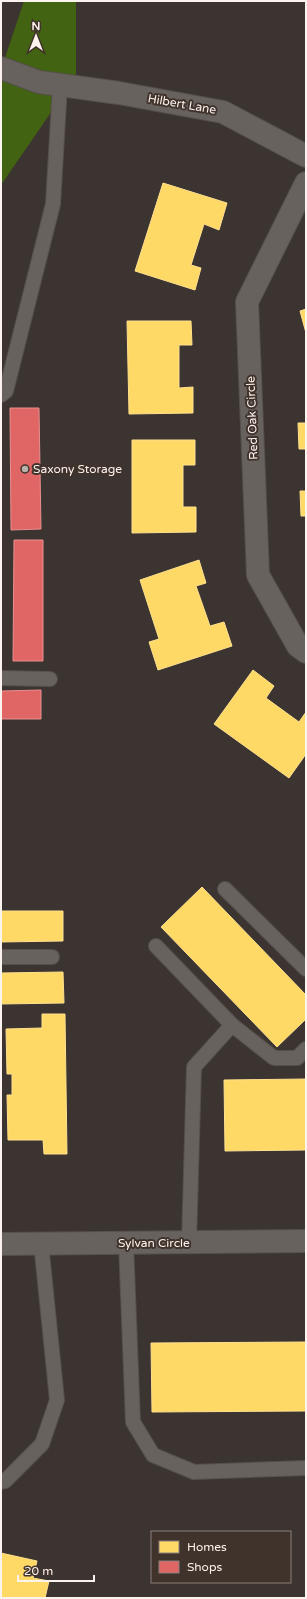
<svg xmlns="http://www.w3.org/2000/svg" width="307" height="1599" font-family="'Varela Round',sans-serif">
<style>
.forest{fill:#426312}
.homes{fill:#ffd966;stroke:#fee08f}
.shops{fill:#e06666;stroke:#e8908f}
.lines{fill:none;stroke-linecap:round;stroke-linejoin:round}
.service-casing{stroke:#56504c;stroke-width:16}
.minor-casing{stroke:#56504c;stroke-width:24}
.service{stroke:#68625f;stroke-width:14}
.minor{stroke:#68625f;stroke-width:22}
.poi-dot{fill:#b9b0ac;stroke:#40332c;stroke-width:1.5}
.labels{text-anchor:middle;stroke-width:4;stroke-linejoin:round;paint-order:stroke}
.street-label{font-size:12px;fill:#fcf2ee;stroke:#40332c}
.poi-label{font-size:12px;fill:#fcf2ee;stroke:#40332c;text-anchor:start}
</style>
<rect width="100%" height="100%" fill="#3c3430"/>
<!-- forest -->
<polygon class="forest" points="24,1 76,1 76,76 1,185 1,70"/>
<!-- homes -->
<g class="homes">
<polygon points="163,183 227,203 219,230 204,224 191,265 201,268 195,290 135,271"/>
<polygon points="306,309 306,333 300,311"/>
<polygon points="127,321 191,321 192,345 179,345 179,388 193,387 193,413 129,414"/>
<polygon points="298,423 306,423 306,449 299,449"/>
<polygon points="132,440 195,440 195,465 183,465 183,507 196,507 196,532 132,533"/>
<polygon points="300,491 306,491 306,516 301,516"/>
<polygon points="199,560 206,583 196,586 210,626 224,622 232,646 158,670 149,642 159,639 140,580"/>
<polygon points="253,670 274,686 266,698 299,722 306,712 306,754 289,778 214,724"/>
<polygon points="202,887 306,995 306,1019 277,1047 161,927"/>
<polygon points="1,911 63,911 63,941 1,942"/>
<polygon points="63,972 64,1003 1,1004 1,973"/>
<polygon points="42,1014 65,1014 67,1154 44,1154 43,1140 8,1140 7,1095 12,1095 12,1074 7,1074 6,1029 42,1028"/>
<polygon points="306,1079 306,1150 225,1151 224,1080"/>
<polygon points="306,1342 306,1411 152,1412 151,1343"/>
<polygon points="1,1553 37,1561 33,1578 49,1581 45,1598 1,1598"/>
</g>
<!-- shops -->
<g class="shops">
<polygon points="10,408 39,408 41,529 11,530"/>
<polygon points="14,540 43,540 43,661 13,661"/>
<polygon points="41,690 41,719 1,719 1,691"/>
</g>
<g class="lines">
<defs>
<g id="service">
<polyline points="1,395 6,391 53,204 60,85"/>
<polyline points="1,678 50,679"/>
<polyline points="225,889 306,969"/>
<polyline points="156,946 232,1025"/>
<polyline points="1,957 52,957"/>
<polyline points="126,1243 133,1422 153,1455 194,1472 306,1468"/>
<polyline points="189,1243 194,1067 232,1025 274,1058 297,1058 306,1049"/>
<polyline points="1,1482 5,1481 42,1444 57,1400 41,1243"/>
</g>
<g id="minor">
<polyline points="1,68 39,82 119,93 223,112 306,156"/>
<polyline points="306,183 247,302 258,575 298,646 306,652"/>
<polyline points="1,1244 306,1241"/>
</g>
</defs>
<!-- service casing -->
<use href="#service" class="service-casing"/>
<!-- minor casing -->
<use href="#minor" class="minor-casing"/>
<!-- service -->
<use href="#service" class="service"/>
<!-- minor -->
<use href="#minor" class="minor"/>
</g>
<!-- markers -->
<circle class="poi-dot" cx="25" cy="469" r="4"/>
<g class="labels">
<!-- street labels -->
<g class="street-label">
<text transform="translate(182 104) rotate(10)" y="4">Hilbert Lane</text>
<text transform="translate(252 418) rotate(-92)" y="4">Red Oak Circle</text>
<text x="154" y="1247">Sylvan Circle</text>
</g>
<!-- poi labels -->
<g class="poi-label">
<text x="33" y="473">Saxony Storage</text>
</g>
</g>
<!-- border -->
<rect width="307" height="1599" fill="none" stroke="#fcf2ee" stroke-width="4"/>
<!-- legend -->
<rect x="151" y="1531" width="140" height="52" fill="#40332c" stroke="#8b7f7a"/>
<rect x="159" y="1541" width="20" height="12" fill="#ffd966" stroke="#8b7f7a"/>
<text x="187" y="1551" font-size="12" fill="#fcf2ee">Homes</text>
<rect x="159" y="1561" width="20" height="12" fill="#e06666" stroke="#8b7f7a"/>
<text x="187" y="1571" font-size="12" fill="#fcf2ee">Shops</text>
<!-- north arrow -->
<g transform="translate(36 36)" stroke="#40332c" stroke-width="3" paint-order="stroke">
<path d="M0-3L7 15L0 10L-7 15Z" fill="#fcf2ee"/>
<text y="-6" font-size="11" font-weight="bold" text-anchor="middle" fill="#fcf2ee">N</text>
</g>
<!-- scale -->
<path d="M18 1575v6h76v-6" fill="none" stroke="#fcf2ee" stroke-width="2"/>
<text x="24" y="1575" font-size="12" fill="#fcf2ee" stroke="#40332c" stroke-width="3" paint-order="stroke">20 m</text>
</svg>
